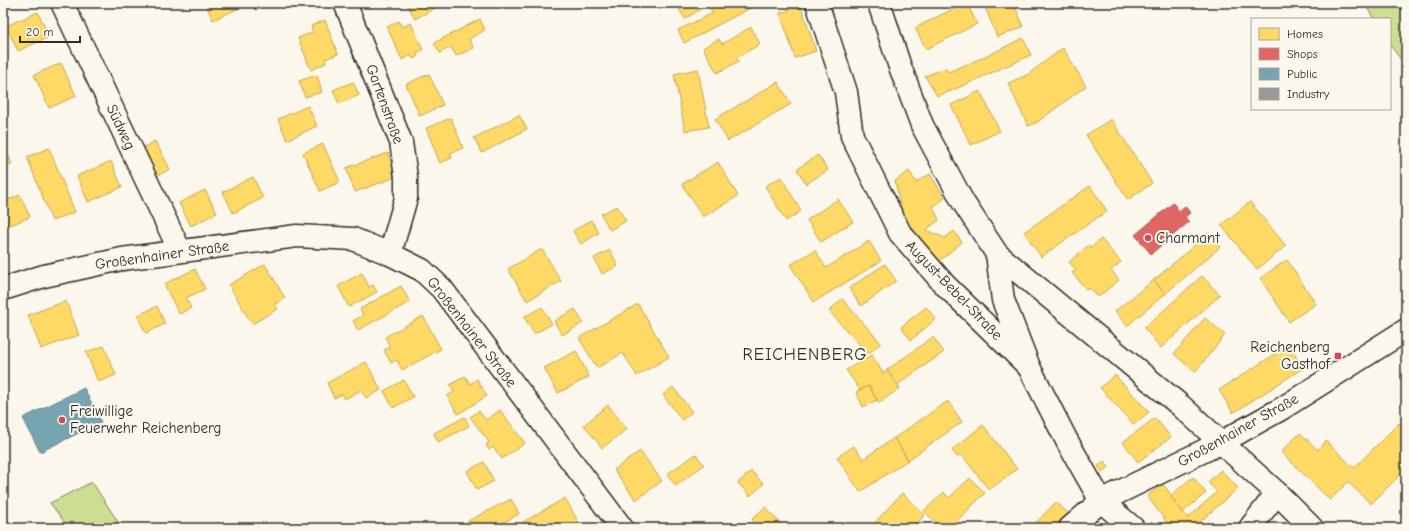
<svg xmlns="http://www.w3.org/2000/svg" width="1409" height="531" font-family="'Comic Neue',sans-serif">
<style>
.green{fill:#ccde92;stroke:#7c845e}
.homes{fill:#ffd966;stroke:#bfa554}
.shops{fill:#e06666;stroke:#aa5454}
.public{fill:#76a5af;stroke:#608087}
.industry{fill:#999;stroke:#787878}
.lines{fill:none;stroke-linecap:round;stroke-linejoin:round}
.minor-casing{stroke:#2b2b2b;stroke-width:25}
.tertiary-casing{stroke:#2b2b2b;stroke-width:25}
.minor{stroke:#fbf7ec;stroke-width:22}
.tertiary{stroke:#fbf7ec;stroke-width:22}
.poi-dot{fill:#d1495b;stroke:#fbf7ec;stroke-width:1.5}
.labels{text-anchor:middle;stroke-width:4;stroke-linejoin:round;paint-order:stroke}
.street-label{font-size:15px;fill:#2b2b2b;stroke:#fbf7ec}
.poi-label{font-size:15px;fill:#2b2b2b;stroke:#fbf7ec;text-anchor:start}
.quarter-label{font-size:17px;letter-spacing:1px;fill:#2b2b2b;stroke:#fbf7ec}
</style>
<rect width="100%" height="100%" fill="#fbf7ec"/>
<filter id="ink" filterUnits="userSpaceOnUse"><feTurbulence type="fractalNoise" baseFrequency=".025" numOctaves="2"/><feDisplacementMap in="SourceGraphic" scale="8" xChannelSelector="R" yChannelSelector="G"/><feConvolveMatrix kernelMatrix="1 2 1 2 8 2 1 2 1" color-interpolation-filters="sRGB"/></filter>
<g filter="url(#ink)">
<!-- green -->
<g class="green">
<polygon points="1364,3 1406,3 1406,66 1390,45 1390,19 1374,19"/>
<polygon points="92,482 122,528 69,528 50,503"/>
</g>
<!-- homes -->
<g class="homes">
<polygon points="205,3 243,3 244,6 213,20"/>
<polygon points="408,3 435,3 437,7 415,19 407,4"/>
<polygon points="681,3 708,3 708,4 685,19 679,9 683,7"/>
<polygon points="712,3 753,3 754,6 684,43 678,30 713,13 708,5"/>
<polygon points="939,3 951,3 943,9"/>
<polygon points="965,3 967,3 977,24 926,49 915,28"/>
<polygon points="995,3 1014,3 1023,27 997,37 985,7"/>
<polygon points="801,6 816,51 795,58 780,13"/>
<polygon points="38,12 49,37 18,51 6,26"/>
<polygon points="480,19 485,30 469,39 474,48 456,56 451,47 440,53 434,43"/>
<polygon points="325,20 338,54 325,59 326,63 311,70 298,38 313,32 311,26"/>
<polygon points="399,21 402,27 411,23 423,50 416,53 418,56 413,59 411,55 402,60 387,27"/>
<polygon points="751,27 760,44 736,58 739,61 717,73 703,48 719,39 722,44"/>
<polygon points="1023,38 1031,55 951,91 937,96 925,76 946,68 948,72 989,55"/>
<polygon points="1063,48 1086,86 1036,123 1028,126 1008,83 1027,75"/>
<polygon points="61,63 76,96 49,108 34,75"/>
<polygon points="698,69 709,127 685,131 674,74"/>
<polygon points="429,74 443,105 420,116 406,84"/>
<polygon points="317,75 322,92 305,97 299,81"/>
<polygon points="353,82 359,95 339,104 333,90"/>
<polygon points="778,82 791,104 728,141 715,119"/>
<polygon points="980,91 1000,131 971,145 951,105"/>
<polygon points="308,106 317,126 287,140 278,119"/>
<polygon points="519,115 527,129 482,153 474,138"/>
<polygon points="451,118 463,148 450,153 452,158 440,163 426,128"/>
<polygon points="1111,119 1152,183 1128,200 1086,135"/>
<polygon points="155,141 170,169 155,177 140,149"/>
<polygon points="3,143 12,164 3,167"/>
<polygon points="323,144 340,182 320,191 303,153"/>
<polygon points="49,148 75,212 52,221 27,157"/>
<polygon points="388,153 396,177 355,192 346,168"/>
<polygon points="818,155 828,170 806,184 797,169"/>
<polygon points="111,161 122,187 88,202 77,176"/>
<polygon points="718,162 738,196 703,217 682,184"/>
<polygon points="909,171 916,182 930,174 945,198 933,207 939,220 926,230 945,238 954,231 962,242 937,263 903,217 895,181"/>
<polygon points="253,177 263,198 233,213 223,192"/>
<polygon points="781,177 801,211 786,221 765,186"/>
<polygon points="1090,186 1107,211 1041,257 1024,232"/>
<polygon points="205,190 217,213 191,226 179,203"/>
<polygon points="20,195 30,217 3,228 3,202"/>
<polygon points="838,199 853,222 821,242 807,220"/>
<polygon points="1250,202 1286,246 1257,269 1221,225"/>
<polygon points="617,206 626,221 610,230 601,214"/>
<polygon points="591,220 599,233 581,244 573,231"/>
<polygon points="1209,233 1220,247 1165,294 1154,280"/>
<polygon points="1101,239 1121,262 1111,270 1119,280 1098,297 1090,288 1087,290 1072,273 1076,270 1069,262 1089,245 1091,248"/>
<polygon points="869,241 881,261 814,302 790,265 815,250 826,268"/>
<polygon points="542,249 561,281 527,301 508,269"/>
<polygon points="610,250 618,266 602,274 594,258"/>
<polygon points="1287,260 1316,304 1289,322 1260,278"/>
<polygon points="265,264 285,298 275,304 278,309 252,324 229,285"/>
<polygon points="885,264 896,281 861,306 849,288"/>
<polygon points="195,269 205,289 186,298 191,308 179,314 164,284"/>
<polygon points="362,273 369,287 373,285 377,292 349,307 338,286"/>
<polygon points="1202,276 1220,295 1161,348 1144,328"/>
<polygon points="1154,280 1165,294 1127,326 1115,311"/>
<polygon points="401,286 410,302 358,330 353,321 363,315 360,309"/>
<polygon points="842,299 881,343 868,354 829,311"/>
<polygon points="66,301 79,335 41,349 28,315"/>
<polygon points="638,304 669,357 637,376 623,353 597,368 579,338"/>
<polygon points="157,306 165,324 146,333 137,316"/>
<polygon points="542,307 552,324 534,334 524,317"/>
<polygon points="926,307 936,319 911,340 901,327"/>
<polygon points="575,309 583,323 562,335 554,321"/>
<polygon points="423,316 441,349 402,370 397,360 391,363 384,350 390,347 385,337"/>
<polygon points="1205,318 1225,335 1195,372 1174,354"/>
<polygon points="933,337 944,352 897,385 887,370"/>
<polygon points="1289,345 1303,368 1233,413 1219,390"/>
<polygon points="104,346 116,375 98,382 86,352"/>
<polygon points="576,351 589,377 558,393 544,368"/>
<polygon points="872,355 883,373 887,370 900,388 879,403 869,386 860,390 846,370"/>
<polygon points="366,362 381,390 366,398 361,390 345,399 342,394 334,398 327,383"/>
<polygon points="1115,375 1149,412 1134,425 1100,388"/>
<polygon points="465,376 470,384 477,379 487,396 458,414 447,396 454,392 450,385"/>
<polygon points="404,380 413,397 393,408 384,391"/>
<polygon points="869,386 877,400 863,407 856,392"/>
<polygon points="673,387 692,412 682,420 663,395"/>
<polygon points="948,401 962,422 908,460 894,438"/>
<polygon points="608,405 627,429 602,448 584,425"/>
<polygon points="500,410 525,443 502,459 493,447 489,450 486,445 489,442 470,417 479,411 486,420"/>
<polygon points="465,417 469,426 438,442 434,433"/>
<polygon points="1155,418 1171,437 1138,462 1123,442"/>
<polygon points="1399,423 1406,431 1406,469 1371,504 1348,482 1330,500 1281,452 1300,433 1318,450 1326,441 1354,468"/>
<polygon points="983,425 1017,469 989,490 961,454 957,457 952,450"/>
<polygon points="894,438 908,460 860,492 837,457 854,446 863,459"/>
<polygon points="640,451 662,481 636,500 614,470"/>
<polygon points="696,454 704,465 676,486 667,474"/>
<polygon points="1104,461 1109,467 1102,472 1098,466"/>
<polygon points="484,462 494,481 477,490 467,471"/>
<polygon points="1221,470 1238,488 1193,528 1171,528 1147,496 1163,484 1171,495 1170,496 1188,518 1217,492 1208,482"/>
<polygon points="751,471 764,484 750,496 738,483"/>
<polygon points="1193,477 1206,493 1183,512 1170,496"/>
<polygon points="970,478 985,493 950,528 941,528 924,511 944,492 949,498"/>
<polygon points="1406,492 1406,501 1401,497"/>
<polygon points="902,493 925,515 913,528 870,528"/>
<polygon points="565,498 579,523 569,528 526,528 523,522"/>
<polygon points="511,499 519,514 493,528 469,528 466,522"/>
<polygon points="1056,502 1069,514 1055,528 1031,528"/>
<polygon points="765,507 785,528 760,528 752,519"/>
</g>
<!-- shops -->
<polygon class="shops" points="1173,203 1179,211 1185,206 1190,213 1185,217 1189,222 1151,254 1135,235"/>
<!-- public -->
<polygon class="public" points="84,388 101,422 40,452 23,418"/>
<!-- industry -->
<polygon class="industry" points="252,3 262,3 264,6 255,10"/>
<g class="lines">
<defs>
<g id="minor">
<polyline points="62,3 180,251"/>
<polyline points="345,3 401,142 406,177 406,198 390,254"/>
<polyline points="817,3 846,92 852,136 900,233 944,284 1029,367"/>
<polyline points="879,3 899,64 922,125 963,202 997,254 1181,406 1277,493 1312,528"/>
<polyline points="997,254 1003,300 1029,367 1067,441 1101,501 1133,528"/>
<polyline points="1250,528 1277,493"/>
</g>
<g id="tertiary">
<polyline points="3,289 44,276 122,259 297,236 353,239 390,254 422,270 442,289 622,528"/>
<polyline points="1070,528 1101,501 1222,442 1281,409 1406,330"/>
</g>
</defs>
<!-- minor casing -->
<use href="#minor" class="minor-casing"/>
<!-- tertiary casing -->
<use href="#tertiary" class="tertiary-casing"/>
<!-- minor -->
<use href="#minor" class="minor"/>
<!-- tertiary -->
<use href="#tertiary" class="tertiary"/>
</g>
</g>
<!-- markers -->
<g class="poi-dot">
<circle cx="1148" cy="238" r="4"/>
<rect x="1334" y="352" width="8" height="8" rx="2"/>
<circle cx="62" cy="420" r="4"/>
</g>
<g class="labels">
<!-- street labels -->
<g class="street-label">
<text transform="translate(385 104) rotate(70)" y="5">Gartenstraße</text>
<text transform="translate(121 127) rotate(65)" y="5">Südweg</text>
<text transform="translate(162 255) rotate(-8)" y="5">Großenhainer Straße</text>
<text transform="translate(954 290) rotate(46)" y="5">August-Bebel-Straße</text>
<text transform="translate(472 332) rotate(52)" y="5">Großenhainer Straße</text>
<text transform="translate(1238 430) rotate(-29)" y="5">Großenhainer Straße</text>
</g>
<!-- poi labels -->
<g class="poi-label">
<text x="1156" y="243">Charmant</text>
<text x="1330" y="352" text-anchor="end">Reichenberg<tspan x="1330" dy="17">Gasthof</tspan></text>
<text x="70" y="416">Freiwillige<tspan x="70" dy="17">Feuerwehr Reichenberg</tspan></text>
</g>
<!-- quarter labels -->
<g class="quarter-label">
<text x="805" y="360">REICHENBERG</text>
</g>
</g>
<!-- margin -->
<rect width="1409" height="531" fill="none" stroke="#fbf7ec" stroke-width="16"/>
<rect x="8" y="8" width="1393" height="515" fill="none" stroke="#2b2b2b" stroke-width="1.5" filter="url(#ink)"/>
<!-- legend -->
<rect x="1251" y="18" width="140" height="92" fill="#fbf7ec" stroke="#a8a59f"/>
<rect x="1259" y="28" width="20" height="12" fill="#ffd966" stroke="#a8a59f"/>
<text x="1287" y="38" font-size="12" fill="#2b2b2b">Homes</text>
<rect x="1259" y="48" width="20" height="12" fill="#e06666" stroke="#a8a59f"/>
<text x="1287" y="58" font-size="12" fill="#2b2b2b">Shops</text>
<rect x="1259" y="68" width="20" height="12" fill="#76a5af" stroke="#a8a59f"/>
<text x="1287" y="78" font-size="12" fill="#2b2b2b">Public</text>
<rect x="1259" y="88" width="20" height="12" fill="#999999" stroke="#a8a59f"/>
<text x="1287" y="98" font-size="12" fill="#2b2b2b">Industry</text>
<!-- scale -->
<path d="M20 36v6h60v-6" fill="none" stroke="#2b2b2b" stroke-width="2"/>
<text x="26" y="36" font-size="12" fill="#2b2b2b" stroke="#fbf7ec" stroke-width="3" paint-order="stroke">20 m</text>
</svg>
